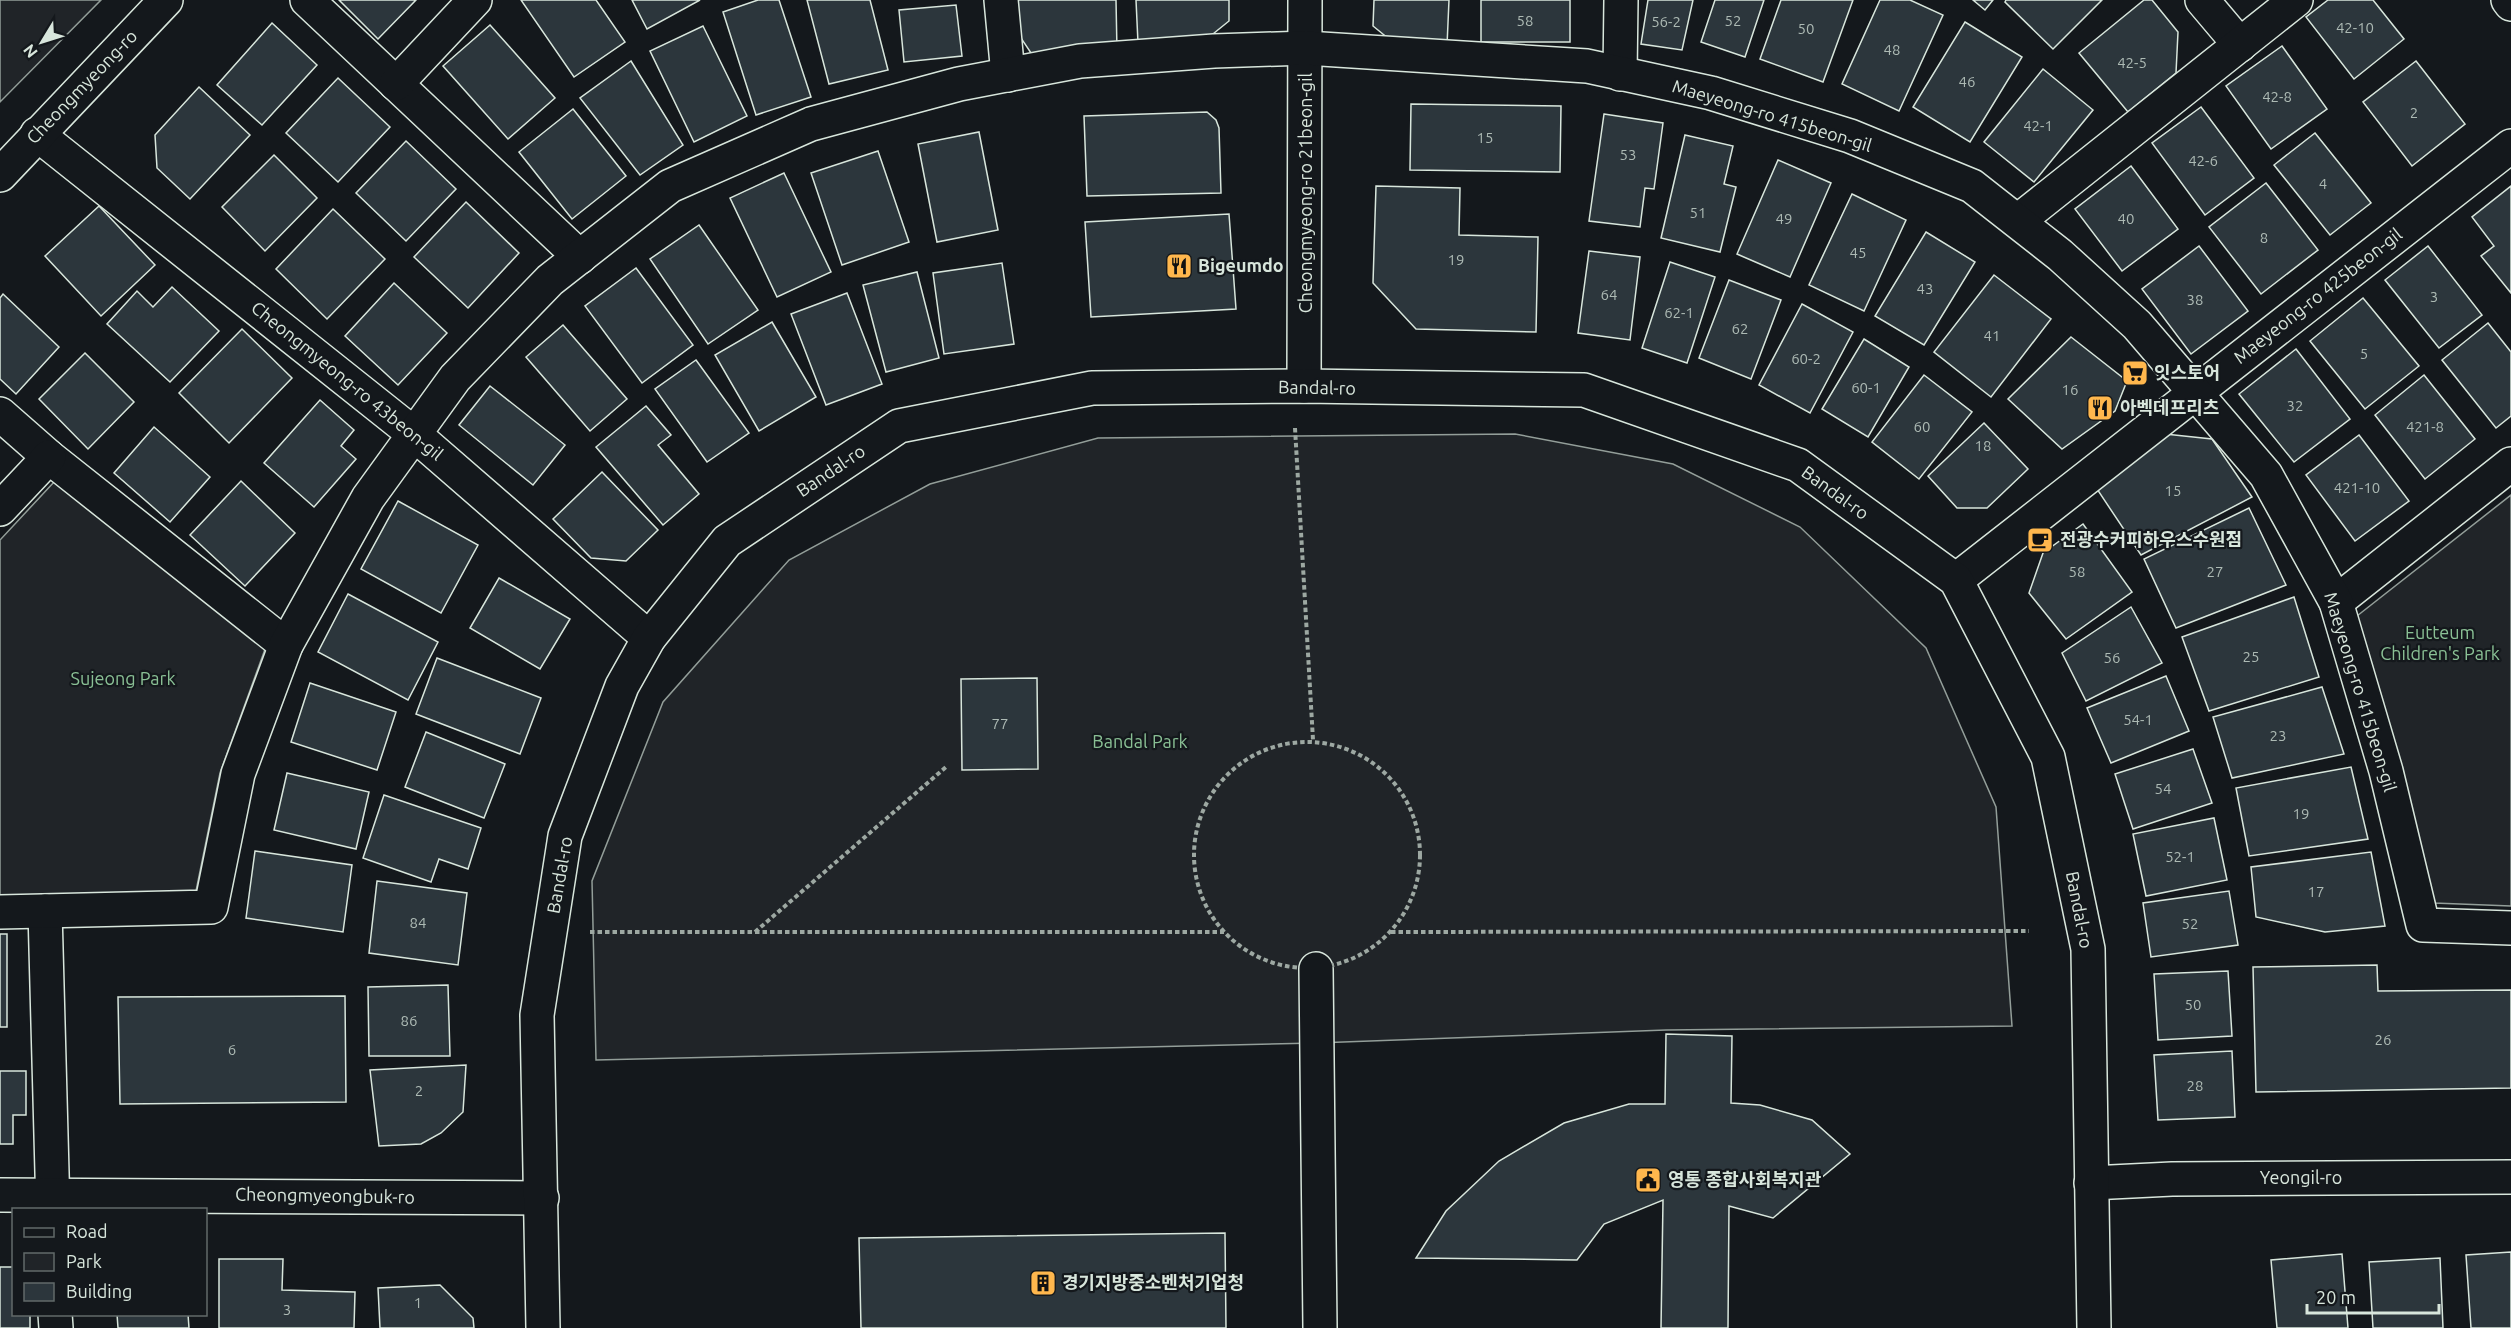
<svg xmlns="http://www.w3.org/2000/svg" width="2511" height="1328" font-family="Ubuntu,'Noto Sans KR',sans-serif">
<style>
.green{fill:#202428;stroke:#939e99;stroke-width:1.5}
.building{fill:#2c363c;stroke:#d8e6dc;stroke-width:1.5}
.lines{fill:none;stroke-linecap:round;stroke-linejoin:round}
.minor-casing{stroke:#d8e6dc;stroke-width:36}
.path{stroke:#9da8a2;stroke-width:4;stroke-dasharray:4.5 3;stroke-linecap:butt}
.minor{stroke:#14181c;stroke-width:33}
.labels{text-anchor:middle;stroke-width:4.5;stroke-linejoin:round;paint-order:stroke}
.number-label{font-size:15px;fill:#adbab4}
.street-label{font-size:18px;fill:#d8e6dc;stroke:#14181c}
.poi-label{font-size:18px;font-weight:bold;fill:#d8e6dc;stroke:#14181c;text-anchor:start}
.park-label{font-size:18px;fill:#8ac095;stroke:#14181c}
</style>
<rect width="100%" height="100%" fill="#14181c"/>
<!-- green -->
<g class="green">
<polygon points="0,0 101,0 0,102"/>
<polygon points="1515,434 1673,464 1800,527 1926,648 1996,807 2012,1026 1666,1030 1316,1043 596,1060 592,881 663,702 789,560 930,484 1098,438"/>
<polygon points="68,467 268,641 220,773 196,891 0,896 0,540"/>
<polygon points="2511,495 2511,906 2434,903 2357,616"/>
</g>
<!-- building -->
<g class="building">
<polygon points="339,0 416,0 378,39"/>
<polygon points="521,0 596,0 625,42 574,77"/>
<polygon points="632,0 700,0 647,29"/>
<polygon points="758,0 779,0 811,97 756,115 723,12"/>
<polygon points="807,0 870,0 888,70 829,84"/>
<polygon points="1011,0 1116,0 1117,51 1031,53 1011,23"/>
<polygon points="1136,0 1229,0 1229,21 1198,46 1138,43"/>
<polygon points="1374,0 1449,0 1447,46 1394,43 1373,26"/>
<rect x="1481" y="0" width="89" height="42"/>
<polygon points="1648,0 1693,0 1682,50 1641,44"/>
<polygon points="1715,0 1764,0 1745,57 1701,42"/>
<polygon points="1781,0 1853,0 1823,82 1760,59"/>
<polygon points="1880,0 1910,0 1943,15 1899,111 1842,84"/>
<polygon points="1973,0 1993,0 1985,10"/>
<polygon points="2006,0 2102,0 2053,49 2005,2"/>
<polygon points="2144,0 2152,0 2178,32 2176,73 2128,112 2079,53"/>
<polygon points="2328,0 2373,0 2404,39 2354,79 2306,17"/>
<polygon points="956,5 962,56 904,62 899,10"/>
<polygon points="1965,22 2022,57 1970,142 1913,107"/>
<polygon points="272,23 317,65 262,125 217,85"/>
<polygon points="490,25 555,98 508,139 443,66"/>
<polygon points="703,26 747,116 694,142 650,51"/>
<polygon points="2282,46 2327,109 2271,149 2226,86"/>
<polygon points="631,61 683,145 640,175 580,98"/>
<polygon points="2416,61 2465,124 2412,166 2363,102"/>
<polygon points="2043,69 2093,110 2034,182 1984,142"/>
<polygon points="338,78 390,127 338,182 286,133"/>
<polygon points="199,87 250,135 190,199 157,168 155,135"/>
<polygon points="1411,104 1561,106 1560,172 1410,170"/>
<polygon points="2201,107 2254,178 2205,215 2152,143"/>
<polygon points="573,109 626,176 572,219 519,152"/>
<polygon points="1207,112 1216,120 1219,128 1221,193 1087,196 1084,116"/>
<polygon points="1604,114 1663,123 1654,189 1645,188 1640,227 1589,221"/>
<polygon points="979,132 998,230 937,242 918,144"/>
<polygon points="2315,133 2371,203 2330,235 2274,165"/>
<polygon points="1685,135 1733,146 1724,184 1736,187 1720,252 1661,238"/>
<polygon points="406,141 456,189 406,241 356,193"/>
<polygon points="878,151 909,242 842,265 811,173"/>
<polygon points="274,155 317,198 265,251 222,207"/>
<polygon points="1778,160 1831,183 1790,277 1737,254"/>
<polygon points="2131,166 2178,229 2122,271 2075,209"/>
<polygon points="784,173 831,272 777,297 730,198"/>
<polygon points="2266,183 2318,250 2261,294 2209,227"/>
<polygon points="1376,186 1460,188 1459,235 1538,237 1536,332 1416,329 1373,283"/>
<polygon points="2511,186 2511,293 2481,256 2494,246 2472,217"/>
<polygon points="1852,194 1906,220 1864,311 1809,285"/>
<polygon points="466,202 519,253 468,308 414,257"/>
<polygon points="99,206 155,265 101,316 45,256"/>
<polygon points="333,209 385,259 327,319 276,269"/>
<polygon points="1229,214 1236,309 1091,317 1085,222"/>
<polygon points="699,225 758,310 708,344 650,259"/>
<polygon points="1926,232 1975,262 1924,345 1875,316"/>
<polygon points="2199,246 2248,311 2191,354 2142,289"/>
<polygon points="2428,246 2482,315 2439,348 2385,280"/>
<polygon points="1589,251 1640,257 1630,340 1578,333"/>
<polygon points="1670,262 1715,277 1687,363 1642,348"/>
<polygon points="1002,263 1014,344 944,354 933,273"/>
<polygon points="636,268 693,345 642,383 585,306"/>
<polygon points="917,272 939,358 886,372 863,285"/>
<polygon points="1994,275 2051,319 1991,397 1934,352"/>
<polygon points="1729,280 1781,300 1751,379 1699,358"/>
<polygon points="394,283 447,333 398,385 345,336"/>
<polygon points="172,287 219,331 170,382 107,324 137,291 153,307"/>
<polygon points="847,293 882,384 826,405 791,314"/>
<polygon points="3,294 59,347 16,394 0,379 0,298"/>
<polygon points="2363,298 2419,366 2365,409 2310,341"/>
<polygon points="1802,304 1853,332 1810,413 1759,385"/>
<polygon points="772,322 816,397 759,431 715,355"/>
<polygon points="2488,323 2511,352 2511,416 2496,428 2442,360"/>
<polygon points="563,325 627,399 590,431 526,357"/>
<polygon points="242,329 292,378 229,443 179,393"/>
<polygon points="2071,337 2127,381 2115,411 2062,449 2008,399"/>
<polygon points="1864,339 1909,367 1868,437 1822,409"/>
<polygon points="2296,349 2350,419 2294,462 2239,394"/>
<polygon points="85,353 134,402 88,449 39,399"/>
<polygon points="696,360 749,433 707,462 655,389"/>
<polygon points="1924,375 1972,412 1919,479 1872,442"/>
<polygon points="2424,375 2475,439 2425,479 2375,415"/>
<polygon points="490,386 565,445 533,485 459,425"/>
<polygon points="320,400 354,430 341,446 356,459 314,507 264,463"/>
<polygon points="646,406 671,435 658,445 699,494 663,525 596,447"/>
<polygon points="1984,423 2028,469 1987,508 1957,508 1928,476"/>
<polygon points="154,427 210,477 170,522 114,473"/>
<polygon points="2165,434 2212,439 2252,497 2141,555 2095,486"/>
<polygon points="2359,435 2409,501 2355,541 2306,475"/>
<polygon points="602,472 658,530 626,561 591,558 553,519"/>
<polygon points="241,481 295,533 245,586 190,535"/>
<polygon points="398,501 478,545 441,613 361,569"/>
<polygon points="2249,508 2286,585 2176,628 2144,559"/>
<polygon points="2083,524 2132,592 2066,639 2029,593 2043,553"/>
<polygon points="499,578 570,619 540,669 470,628"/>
<polygon points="348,594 438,642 408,700 318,652"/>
<polygon points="2294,597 2319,677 2209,711 2182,637"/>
<polygon points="2131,607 2162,663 2086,701 2062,653"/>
<polygon points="437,658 541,698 520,754 416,714"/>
<polygon points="2166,676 2189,731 2111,763 2087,708"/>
<polygon points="1037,678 1038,769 962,770 961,679"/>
<polygon points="310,683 396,712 377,770 291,742"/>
<polygon points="2322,687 2344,754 2232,778 2213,717"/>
<polygon points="426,732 505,764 484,818 405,787"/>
<polygon points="2193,749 2212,803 2133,829 2115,774"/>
<polygon points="2351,767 2368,839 2249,856 2236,788"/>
<polygon points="287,773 369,792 356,849 274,830"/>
<polygon points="384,795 481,828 468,869 439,859 431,882 363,858"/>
<polygon points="2214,818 2227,880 2146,896 2133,834"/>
<polygon points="255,851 352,865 343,932 246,918"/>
<polygon points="2371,852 2385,926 2325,932 2256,917 2251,867"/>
<polygon points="377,881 467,893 458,965 369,953"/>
<polygon points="2229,891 2238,945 2151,957 2143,903"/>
<rect x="0" y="934" width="7" height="93"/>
<polygon points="2377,965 2378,991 2511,990 2511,1088 2256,1092 2253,967"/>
<polygon points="2228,971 2232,1036 2158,1040 2154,974"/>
<polygon points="448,985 450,1056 369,1056 368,987"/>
<polygon points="345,996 346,1102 120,1104 118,997"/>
<polygon points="1666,1034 1732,1036 1731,1103 1760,1105 1812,1120 1850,1154 1773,1218 1729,1206 1728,1328 1661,1328 1663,1200 1604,1224 1577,1260 1416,1258 1446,1211 1499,1161 1564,1123 1629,1104 1665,1104"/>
<polygon points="2232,1051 2235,1117 2158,1120 2154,1055"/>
<polygon points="466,1065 463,1112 441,1133 421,1144 379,1146 370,1070"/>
<polygon points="0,1071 26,1071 26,1115 13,1115 13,1144 0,1144"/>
<polygon points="1225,1233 1226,1328 861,1328 859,1238"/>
<polygon points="2511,1252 2511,1328 2471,1328 2466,1255"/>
<polygon points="2342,1254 2348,1328 2277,1328 2271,1260"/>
<polygon points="2440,1258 2443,1328 2373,1328 2369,1262"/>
<polygon points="219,1259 283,1259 282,1290 355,1292 354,1328 219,1328"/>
<polygon points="0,1267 14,1267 14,1314 30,1314 30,1328 0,1328"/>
<polygon points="440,1285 473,1318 474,1328 380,1328 378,1288"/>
<polygon points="117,1314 188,1314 189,1328 118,1328"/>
</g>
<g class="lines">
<defs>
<g id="minor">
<polyline points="307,0 580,257"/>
<polyline points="1001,0 1008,75"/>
<polyline points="2202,0 2240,45"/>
<polyline points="2508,0 2511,4"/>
<polyline points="1620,74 1621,0"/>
<polyline points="396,84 475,0"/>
<polyline points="37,134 414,434 649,638"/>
<polyline points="0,175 166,0"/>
<polyline points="2018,221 2296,0"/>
<polyline points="1304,386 1305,0"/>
<polyline points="0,414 49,457 286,645"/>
<polyline points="0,509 49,457"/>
<polyline points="1956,580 2511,146"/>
<polyline points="2336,602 2511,464"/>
<polyline points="45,911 53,1210"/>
<polyline points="0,912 211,907 238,774 286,645 368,498 455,378 550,280 670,186 811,124 959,84 1080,61 1214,51 1306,48 1587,66 1711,93 1850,136 1972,186 2060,255 2137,325 2266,475 2336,602 2386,771 2423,925 2511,928"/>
<polyline points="1316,969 1320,1328"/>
<polyline points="2091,1183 2172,1179 2511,1177"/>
<polyline points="0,1195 542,1198"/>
<polyline points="55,1314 56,1328"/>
<polyline points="543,1328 537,1015 565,836 622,686 649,638 727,541 899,426 1092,388 1304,386 1584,390 1798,465 1956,580 2048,757 2088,949 2094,1328"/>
</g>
</defs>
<!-- minor casing -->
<use href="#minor" class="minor-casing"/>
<!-- path -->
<g class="path">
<polyline points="1295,428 1313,740"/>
<circle cx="1307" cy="855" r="113"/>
<polyline points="590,932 1224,932"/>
<polyline points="755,932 946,767"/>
<polyline points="1391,932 2029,931"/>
</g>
<!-- minor -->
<use href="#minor" class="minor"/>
</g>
<!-- icons -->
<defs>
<symbol id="restaurant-square" viewBox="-11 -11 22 22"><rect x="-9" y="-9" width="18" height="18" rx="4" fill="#ffb74d" stroke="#14181c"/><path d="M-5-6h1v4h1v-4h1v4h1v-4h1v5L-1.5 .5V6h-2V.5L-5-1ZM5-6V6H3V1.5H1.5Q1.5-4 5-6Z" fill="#111"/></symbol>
<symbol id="supermarket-square" viewBox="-11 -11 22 22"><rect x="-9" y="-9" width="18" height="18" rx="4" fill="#ffb74d" stroke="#14181c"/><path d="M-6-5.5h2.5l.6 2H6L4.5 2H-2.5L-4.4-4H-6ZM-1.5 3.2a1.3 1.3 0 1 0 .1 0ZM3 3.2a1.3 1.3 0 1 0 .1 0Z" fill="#111"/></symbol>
<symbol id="cafe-square" viewBox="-11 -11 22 22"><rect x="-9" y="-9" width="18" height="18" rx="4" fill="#ffb74d" stroke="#14181c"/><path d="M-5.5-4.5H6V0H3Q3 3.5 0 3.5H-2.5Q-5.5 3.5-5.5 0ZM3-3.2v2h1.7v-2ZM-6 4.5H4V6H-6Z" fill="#111"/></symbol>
<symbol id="civic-square" viewBox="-11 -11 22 22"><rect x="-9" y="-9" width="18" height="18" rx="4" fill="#ffb74d" stroke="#14181c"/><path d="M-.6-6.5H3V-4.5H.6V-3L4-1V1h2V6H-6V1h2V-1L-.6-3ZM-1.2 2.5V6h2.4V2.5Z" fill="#111"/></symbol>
<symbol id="building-square" viewBox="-11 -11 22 22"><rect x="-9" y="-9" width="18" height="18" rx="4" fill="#ffb74d" stroke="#14181c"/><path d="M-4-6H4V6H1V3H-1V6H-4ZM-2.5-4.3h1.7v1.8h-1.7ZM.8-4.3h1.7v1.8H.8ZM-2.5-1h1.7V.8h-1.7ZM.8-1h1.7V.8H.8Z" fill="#111"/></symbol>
</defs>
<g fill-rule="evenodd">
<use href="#restaurant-square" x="1164" y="251" width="30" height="30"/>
<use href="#supermarket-square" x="2120" y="358" width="30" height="30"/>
<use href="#restaurant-square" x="2085" y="393" width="30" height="30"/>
<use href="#cafe-square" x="2025" y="525" width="30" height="30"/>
<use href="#civic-square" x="1633" y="1165" width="30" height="30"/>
<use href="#building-square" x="1028" y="1268" width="30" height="30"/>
</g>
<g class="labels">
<!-- number labels -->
<g class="number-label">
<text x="1525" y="26">58</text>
<text x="1733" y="26">52</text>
<text x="1666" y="27">56-2</text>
<text x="2355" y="33">42-10</text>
<text x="1806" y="34">50</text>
<text x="1892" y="55">48</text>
<text x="2132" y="68">42-5</text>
<text x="1967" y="87">46</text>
<text x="2277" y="102">42-8</text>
<text x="2414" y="118">2</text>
<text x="2038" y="131">42-1</text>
<text x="1485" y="143">15</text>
<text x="1628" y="160">53</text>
<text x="2203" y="166">42-6</text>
<text x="2323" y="189">4</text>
<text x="1698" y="218">51</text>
<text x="1784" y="224">49</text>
<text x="2126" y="224">40</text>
<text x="2264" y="243">8</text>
<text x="1858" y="258">45</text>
<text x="1456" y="265">19</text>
<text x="1925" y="294">43</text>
<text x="1609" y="300">64</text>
<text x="2434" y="302">3</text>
<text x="2195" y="305">38</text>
<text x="1679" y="318">62-1</text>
<text x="1740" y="334">62</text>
<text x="1992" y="341">41</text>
<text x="2364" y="359">5</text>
<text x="1806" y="364">60-2</text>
<text x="1866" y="393">60-1</text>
<text x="2070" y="395">16</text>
<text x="2295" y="411">32</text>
<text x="1922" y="432">60</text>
<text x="2425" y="432">421-8</text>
<text x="1983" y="451">18</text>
<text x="2357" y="493">421-10</text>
<text x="2173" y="496">15</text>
<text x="2077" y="577">58</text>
<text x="2215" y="577">27</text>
<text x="2251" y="662">25</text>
<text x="2112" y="663">56</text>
<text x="2138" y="725">54-1</text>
<text x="1000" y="729">77</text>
<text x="2278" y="741">23</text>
<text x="2163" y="794">54</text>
<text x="2301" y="819">19</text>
<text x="2180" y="862">52-1</text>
<text x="2316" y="897">17</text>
<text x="418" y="928">84</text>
<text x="2190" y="929">52</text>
<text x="2193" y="1010">50</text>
<text x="409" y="1026">86</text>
<text x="2383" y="1045">26</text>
<text x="232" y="1055">6</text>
<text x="2195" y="1091">28</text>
<text x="419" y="1096">2</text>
<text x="418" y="1308">1</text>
<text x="287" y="1315">3</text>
</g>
<!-- street labels -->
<g class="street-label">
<text transform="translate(82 87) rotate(-46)" y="6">Cheongmyeong-ro</text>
<text transform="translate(1772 116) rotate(17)" y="6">Maeyeong-ro 415beon-gil</text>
<text transform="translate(1306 193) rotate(-90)" y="6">Cheongmyeong-ro 21beon-gil</text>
<text transform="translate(2318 296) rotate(-38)" y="6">Maeyeong-ro 425beon-gil</text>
<text transform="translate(347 381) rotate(39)" y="6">Cheongmyeong-ro 43beon-gil</text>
<text transform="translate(1317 388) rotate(1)" y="6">Bandal-ro</text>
<text transform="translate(831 471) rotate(-34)" y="6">Bandal-ro</text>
<text transform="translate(1835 493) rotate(36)" y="6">Bandal-ro</text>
<text transform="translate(2360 692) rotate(73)" y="6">Maeyeong-ro 415beon-gil</text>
<text transform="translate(560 875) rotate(-80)" y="6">Bandal-ro</text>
<text transform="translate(2079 910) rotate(79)" y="6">Bandal-ro</text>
<text x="2301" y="1184">Yeongil-ro</text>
<text transform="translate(325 1196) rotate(1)" y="6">Cheongmyeongbuk-ro</text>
</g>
<!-- poi labels -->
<g class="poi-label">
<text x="1198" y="272">Bigeumdo</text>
<text x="2154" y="379">잇스토어</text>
<text x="2120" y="414">아벡데프리츠</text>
<text x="2060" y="546">전광수커피하우스수원점</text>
<text x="1668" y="1186">영통 종합사회복지관</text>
<text x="1062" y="1289">경기지방중소벤처기업청</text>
</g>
<!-- park labels -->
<g class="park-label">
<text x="2440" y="639">Eutteum<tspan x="2440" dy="21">Children's Park</tspan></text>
<text x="123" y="685">Sujeong Park</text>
<text x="1140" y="748">Bandal Park</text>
</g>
</g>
<!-- legend -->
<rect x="12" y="1208" width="195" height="108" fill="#14181c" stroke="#626a69" stroke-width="1.5"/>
<rect x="24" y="1228" width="30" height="9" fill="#14181c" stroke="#626a69" stroke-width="1.5"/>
<text x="66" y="1238" font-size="18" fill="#d8e6dc">Road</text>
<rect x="24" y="1253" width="30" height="18" fill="#202428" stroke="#626a69" stroke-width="1.5"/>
<text x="66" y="1268" font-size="18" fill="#d8e6dc">Park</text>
<rect x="24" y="1283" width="30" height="18" fill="#2c363c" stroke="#626a69" stroke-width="1.5"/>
<text x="66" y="1298" font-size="18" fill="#d8e6dc">Building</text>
<!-- north arrow -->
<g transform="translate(42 42) rotate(232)" stroke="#14181c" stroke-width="4.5" paint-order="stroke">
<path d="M0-4.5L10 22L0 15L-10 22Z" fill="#d8e6dc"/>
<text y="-9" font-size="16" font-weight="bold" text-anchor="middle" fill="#d8e6dc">N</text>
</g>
<!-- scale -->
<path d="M2307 1304v9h132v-9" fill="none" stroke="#d8e6dc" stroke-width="3"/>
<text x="2316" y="1304" font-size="18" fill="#d8e6dc" stroke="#14181c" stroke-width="4.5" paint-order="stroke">20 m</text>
</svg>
